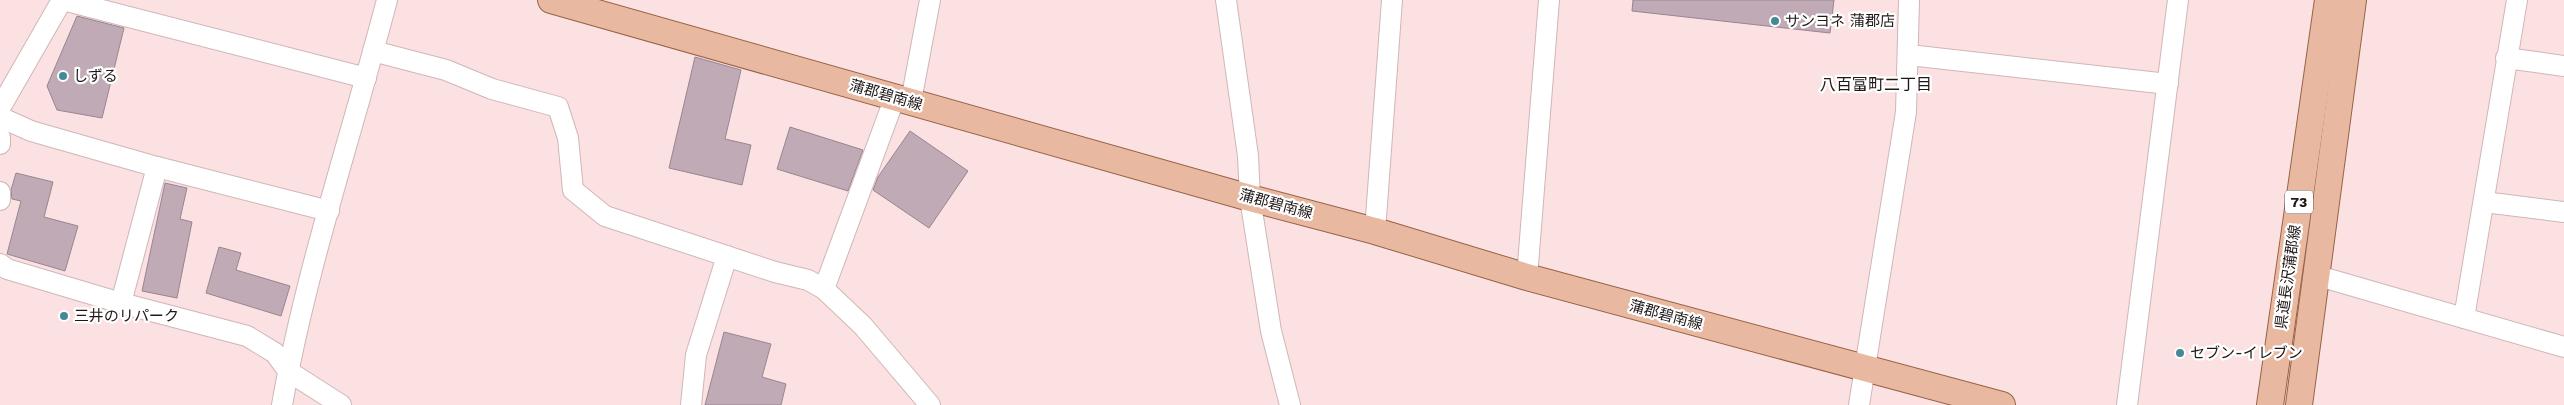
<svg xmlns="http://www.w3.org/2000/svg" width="2564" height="405" font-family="'Work Sans','Noto Sans JP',sans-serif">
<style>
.building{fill:#bfaab5;stroke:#998590}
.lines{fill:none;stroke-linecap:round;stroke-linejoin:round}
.minor-casing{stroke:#d0b6b7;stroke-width:22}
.major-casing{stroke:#986247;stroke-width:28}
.minor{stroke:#fff;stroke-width:20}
.major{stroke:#e8b9a0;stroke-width:26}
.poi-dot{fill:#458898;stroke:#fff;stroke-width:2}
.labels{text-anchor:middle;stroke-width:4.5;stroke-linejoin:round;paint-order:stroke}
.shield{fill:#fff;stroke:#635d5d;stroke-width:1}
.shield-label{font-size:14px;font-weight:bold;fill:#201717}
.poi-label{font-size:15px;fill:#201717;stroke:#fff;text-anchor:start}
.street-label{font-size:15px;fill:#201717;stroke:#fff}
.neighbourhood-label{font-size:16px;fill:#201717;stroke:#fff}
</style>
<rect width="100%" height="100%" fill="#fbe1e1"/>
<!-- building -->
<g class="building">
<polygon points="1633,0 1834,0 1830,33 1632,11"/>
<polygon points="77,16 124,28 102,118 57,110 47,86"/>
<polygon points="695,57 741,70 725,139 751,145 742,185 669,168"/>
<polygon points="790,127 863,150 848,191 777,169"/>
<polygon points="910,131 968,171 929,228 873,190 878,177"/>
<polygon points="16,173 53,182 44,217 78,226 65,271 7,254 21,201 12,199 11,190"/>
<polygon points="165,183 187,188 180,219 192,222 177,298 142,291"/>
<polygon points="219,247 241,253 236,270 290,286 281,316 206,293"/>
<polygon points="724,332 771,344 762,377 786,384 781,405 705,405"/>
</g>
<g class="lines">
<defs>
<g id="minor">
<polyline points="63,0 366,78"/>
<polyline points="1226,0 1248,156 1250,198 1271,331 1290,405"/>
<polyline points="373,51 446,70 492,89 558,107 568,138 573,190 605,216 775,272 808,280 824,289 863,326 930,405"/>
<polyline points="1909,55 2168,84"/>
<polyline points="2506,58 2564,66"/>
<polyline points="911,101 930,0"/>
<polyline points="0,108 62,0"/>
<polyline points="0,117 31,131 157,167 329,211"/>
<polyline points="0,137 0,144"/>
<polyline points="0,192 0,200"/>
<polyline points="2484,202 2564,212"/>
<polyline points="1375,231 1392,0"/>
<polyline points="0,264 7,269 121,303 247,336 275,353 288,371 341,405"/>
<polyline points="2315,275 2564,347"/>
<polyline points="1527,277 1549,0"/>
<polyline points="824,289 895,97"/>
<polyline points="121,303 157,167"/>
<polyline points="2464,318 2517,0"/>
<path d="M 282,405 C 306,269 352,134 387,0"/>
<polyline points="691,405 696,355 727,256"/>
<polyline points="1859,405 1906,112 1909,0"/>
<polyline points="2127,405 2178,0"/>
</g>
<g id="major">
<polyline points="551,0 1250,198 1375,231 1527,277 2002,405"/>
<polyline points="2270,405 2328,0"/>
<polyline points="2299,405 2353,0"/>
</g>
</defs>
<!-- minor casing -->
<use href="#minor" class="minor-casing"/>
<!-- major casing -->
<use href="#major" class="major-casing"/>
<!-- minor -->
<use href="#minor" class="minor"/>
<!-- major -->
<use href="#major" class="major"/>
</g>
<!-- markers -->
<g class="poi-dot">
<circle cx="1775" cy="21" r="5"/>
<circle cx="63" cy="76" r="5"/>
<circle cx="64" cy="316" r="5"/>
<circle cx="2180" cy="353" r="5"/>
</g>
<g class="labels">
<!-- shield labels -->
<rect class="shield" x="2285" y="190.5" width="28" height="23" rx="4"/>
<g class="shield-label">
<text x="2299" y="207">73</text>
</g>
<!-- poi labels -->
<g class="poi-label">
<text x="1785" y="26">サンヨネ 蒲郡店</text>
<text x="73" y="81">しずる</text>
<text x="74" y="321">三井のリパーク</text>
<text x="2190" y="358">セブン-イレブン</text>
</g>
<!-- street labels -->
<g class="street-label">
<text transform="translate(886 95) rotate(16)" y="5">蒲郡碧南線</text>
<text transform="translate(1276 204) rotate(15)" y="5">蒲郡碧南線</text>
<text transform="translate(2288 277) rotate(-82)" y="5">県道長沢蒲郡線</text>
<text transform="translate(1666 315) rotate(15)" y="5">蒲郡碧南線</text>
</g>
<!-- neighbourhood labels -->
<g class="neighbourhood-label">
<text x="1876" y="90">八百富町二丁目</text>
</g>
</g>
</svg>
